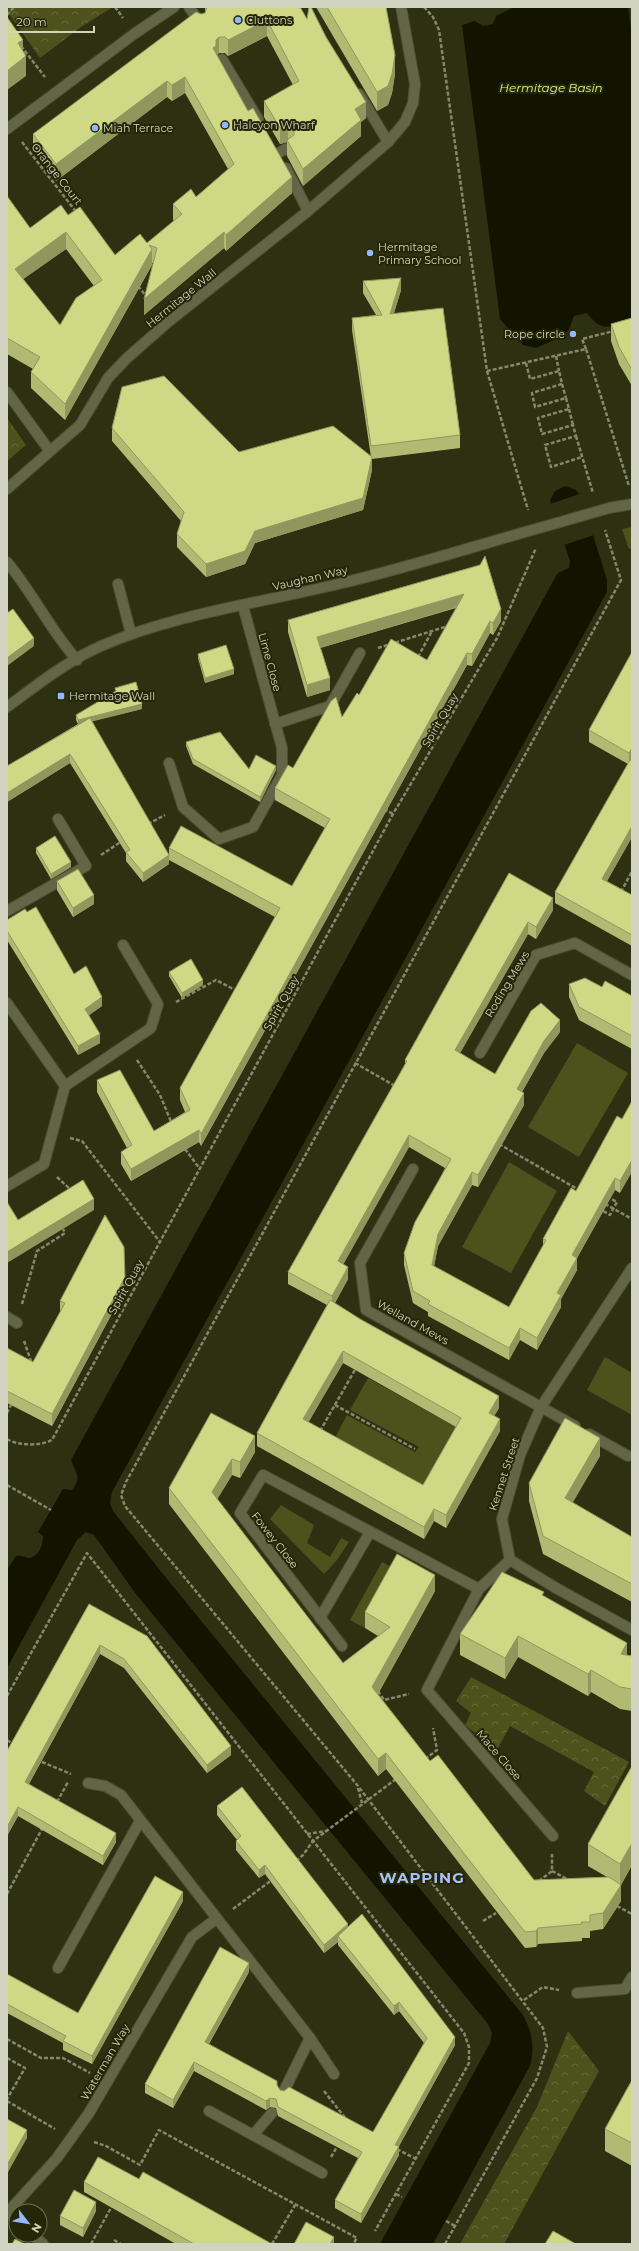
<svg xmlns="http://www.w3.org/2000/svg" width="639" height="2251" font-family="Montserrat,sans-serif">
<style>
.forest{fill:url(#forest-crowns)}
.garden{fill:#4d521c}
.water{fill:#121400}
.pier{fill:#2d3111}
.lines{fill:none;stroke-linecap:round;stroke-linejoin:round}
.service-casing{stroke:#4b4e31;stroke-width:12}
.minor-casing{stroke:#4b4e31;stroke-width:12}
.tertiary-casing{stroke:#4b4e31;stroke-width:12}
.path{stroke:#85886f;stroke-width:2.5;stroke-dasharray:4 2;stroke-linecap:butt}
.service{stroke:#626646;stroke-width:10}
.minor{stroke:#626646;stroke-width:10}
.tertiary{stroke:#626646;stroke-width:10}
.tertiary-bridge-casing{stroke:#4b4e31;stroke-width:12;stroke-linecap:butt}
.tertiary-bridge{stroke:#626646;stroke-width:10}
.wall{fill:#b1ba72;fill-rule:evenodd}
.shaded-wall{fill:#90975d}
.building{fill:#ced885;stroke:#90975d;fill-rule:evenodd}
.poi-dot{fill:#95b7fd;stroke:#242707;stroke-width:1.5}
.labels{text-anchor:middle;stroke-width:4;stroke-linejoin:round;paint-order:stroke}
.poi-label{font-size:11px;fill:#d1d4c1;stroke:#242707;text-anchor:start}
.street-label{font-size:11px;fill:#d1d4c1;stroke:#242707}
.water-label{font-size:12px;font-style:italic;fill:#e3ef7f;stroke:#242707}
.district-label{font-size:15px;font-weight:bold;letter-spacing:1px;fill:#a8c2f7;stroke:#242707}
</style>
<defs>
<pattern id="forest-crowns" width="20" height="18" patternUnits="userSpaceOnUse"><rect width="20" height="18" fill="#4d521c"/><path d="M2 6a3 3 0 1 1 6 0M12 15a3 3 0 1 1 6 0" fill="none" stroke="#666a3b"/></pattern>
</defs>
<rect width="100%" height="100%" fill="#2d3111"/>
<!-- forest -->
<g class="forest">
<polygon points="7,7 113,7 81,27 40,58 7,11"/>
<polygon points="7,418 26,445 7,461"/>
<polygon points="632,527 632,548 629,549 622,529"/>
<polygon points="471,1677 629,1762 605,1806 584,1791 594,1772 510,1726 497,1750 465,1725 471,1713 456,1701"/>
<polygon points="568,2031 599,2071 504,2244 460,2244 537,2107"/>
</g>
<!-- garden -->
<g class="garden">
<polygon points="577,1043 628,1073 579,1157 528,1127"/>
<polygon points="509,1162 557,1191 511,1273 462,1247"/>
<polygon points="605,1357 632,1373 632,1415 587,1390"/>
<polygon points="368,1378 461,1430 423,1497 330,1447 347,1415 415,1452 419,1447 350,1410"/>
<polygon points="281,1505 314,1525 307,1543 330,1557 341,1538 349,1542 337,1560 324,1574 270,1519"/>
<polygon points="382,1562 397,1570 365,1628 350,1620"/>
</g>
<!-- water -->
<g class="water">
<path d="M 514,7 L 628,7 L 632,35 L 632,320 C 609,326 603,334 587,313 L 574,316 L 569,329 L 563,336 L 536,348 L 523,345 L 500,319 L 462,25 L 475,21 L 483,26 L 493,24 L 496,16 Z"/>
<path d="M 565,486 L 576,490 L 581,496 L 607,580 L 607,592 L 112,1492 L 110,1503 L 113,1511 L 163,1574 L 523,2015 C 532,2032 535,2047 530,2066 L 433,2244 L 383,2244 L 381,2242 L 490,2043 L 492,2033 L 488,2024 L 136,1594 L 94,1535 L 86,1532 L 77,1540 L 7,1668 L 7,1570 L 16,1556 C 21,1555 25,1558 29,1558 C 39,1557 43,1544 43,1536 L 38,1532 L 63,1489 L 72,1490 C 82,1478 76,1473 71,1460 L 556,576 L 558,573 L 569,568 L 570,561 L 550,500 L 555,491 Z"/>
</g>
<!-- pier -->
<polygon class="pier" points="582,493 594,535 564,545 550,504"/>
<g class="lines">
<defs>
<g id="service">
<polyline points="189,7 200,23"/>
<polyline points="222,59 258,119"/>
<polyline points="278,153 288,148"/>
<polyline points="286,168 308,211"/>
<polyline points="118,584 131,634"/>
<polyline points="556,1588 632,1630"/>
<polyline points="58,1968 140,1821"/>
<polyline points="577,1993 625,1989 632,1977"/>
<polyline points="283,2093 310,2038"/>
<polyline points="209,2111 253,2135"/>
<polyline points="272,2113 253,2135 322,2173"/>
</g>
<g id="minor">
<polyline points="359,94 388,142"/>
<polyline points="7,129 134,34 174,7"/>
<polyline points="7,392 49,450"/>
<polyline points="7,489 80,425 108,378 126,359 168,322 308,211 388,142 405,122 413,103 415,84 401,7"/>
<path d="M 7,562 C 33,593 50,630 77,660"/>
<polyline points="275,724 330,706 360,653"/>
<polyline points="169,763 183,807 219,839 253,827 282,775 282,748 243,606"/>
<polyline points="7,911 86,866 58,819"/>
<polyline points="7,1003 65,1086"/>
<polyline points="480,1053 536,955 575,943 632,975"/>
<polyline points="65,1086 151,1028 158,1004 123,945"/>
<polyline points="413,1169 360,1263 366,1310 575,1426"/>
<polyline points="7,1186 44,1164 65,1086"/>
<polyline points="7,1317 17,1323"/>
<polyline points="589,1434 628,1456"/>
<polyline points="510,1560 556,1588"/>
<polyline points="320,1618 370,1532"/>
<polyline points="342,1646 240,1513 263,1475 479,1589"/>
<polyline points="88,1783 105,1786 121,1795 310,2038 334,2074"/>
<polyline points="553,1836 427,1690 479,1589 510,1560 502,1519 520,1455 541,1407 632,1268"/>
<polyline points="7,2211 16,2219"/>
<polyline points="7,2213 57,2158 89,2113 192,1937 216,1919"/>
<polyline points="33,2235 43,2244"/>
</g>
<g id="tertiary">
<polyline points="609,508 632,504"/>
<path d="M 7,707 C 37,685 67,661 101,646 C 175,614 260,603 338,584 C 411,567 484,543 557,523"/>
</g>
</defs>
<!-- service casing -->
<use href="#service" class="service-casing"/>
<!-- minor casing -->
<use href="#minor" class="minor-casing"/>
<!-- tertiary casing -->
<use href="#tertiary" class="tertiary-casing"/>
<!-- path -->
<g class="path">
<polyline points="115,7 123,18"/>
<polyline points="424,7 433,17 439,30 487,371 586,349 629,486"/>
<polyline points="7,15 14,7"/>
<polyline points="21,46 45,77"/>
<polyline points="22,142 77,213"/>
<polyline points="138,286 146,296"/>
<polyline points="586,349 582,339 614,331"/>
<polyline points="556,356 559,371"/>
<polyline points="526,363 530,379 559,371 562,384 532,393 535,407 566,398 569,409 538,418 542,434 573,425 576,436 545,445 551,467 582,457"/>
<polyline points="487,371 528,510"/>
<polyline points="562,384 566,398"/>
<polyline points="569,409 573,425"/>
<polyline points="576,436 593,493"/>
<polyline points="378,648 448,626"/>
<polyline points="418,657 432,631"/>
<polyline points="384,809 393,814"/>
<polyline points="148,824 165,815"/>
<polyline points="101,855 122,841"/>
<polyline points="621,892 632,871"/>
<polyline points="176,1002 216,980 237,991"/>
<polyline points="274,1009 284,1014"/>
<polyline points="137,1060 160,1095 172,1124"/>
<polyline points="355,1063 395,1086"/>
<polyline points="70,1138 82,1141 160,1242"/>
<polyline points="499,1144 579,1190"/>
<polyline points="185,1149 200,1169"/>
<polyline points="57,1177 71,1190"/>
<polygon points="591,1188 617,1202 610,1215 584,1200"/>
<polyline points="605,1204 632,1219"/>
<polyline points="22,1304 37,1251 65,1233 63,1229"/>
<polyline points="24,1341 32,1364"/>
<polyline points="335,1405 415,1449"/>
<polyline points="7,1413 11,1405"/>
<polyline points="320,1431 356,1368"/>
<path d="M 7,1439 C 18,1446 41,1446 52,1440 L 393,814 L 497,638 L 536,548"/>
<polyline points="7,1485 51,1510"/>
<polyline points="378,1691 384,1700 409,1694"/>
<polyline points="7,1696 87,1553 464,2033 469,2047 469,2063 375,2231"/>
<polyline points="7,1740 13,1744"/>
<polyline points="425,1759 437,1750 433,1728"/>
<polyline points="42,1762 71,1774"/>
<polyline points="358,1788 362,1803"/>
<polyline points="57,1802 68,1782"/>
<polyline points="307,1834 326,1831"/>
<polyline points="296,1861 303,1855 313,1841 396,1779"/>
<polyline points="552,1871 569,1880"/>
<polyline points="539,1881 552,1871 552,1854"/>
<polyline points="7,1894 43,1827"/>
<polyline points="617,1906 632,1914"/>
<polyline points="233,1909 273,1879"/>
<polyline points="483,1921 496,1913"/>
<polyline points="524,2000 543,1987 559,1990"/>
<polyline points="7,2039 41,2058 63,2058 90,2073"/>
<polyline points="7,2058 25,2068 7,2099"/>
<polyline points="324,2091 346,2119"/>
<polyline points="7,2101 55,2129"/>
<polyline points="94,2142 106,2146 140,2165 159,2130 357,2238 353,2244"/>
<polyline points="397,2149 416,2159"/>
<polyline points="331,2157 338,2145"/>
<polyline points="396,2194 402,2197"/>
<polyline points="446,2221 455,2226"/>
<polyline points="114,2240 121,2244"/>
<polyline points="91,2244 112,2206"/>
<polyline points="272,2244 295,2205"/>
<polyline points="445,2244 537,2078 547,2047 543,2028 358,1786 125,1506 121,1495 126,1482 621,580 605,530"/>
</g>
<!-- service -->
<use href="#service" class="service"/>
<!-- minor -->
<use href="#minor" class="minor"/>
<!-- tertiary -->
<use href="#tertiary" class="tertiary"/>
<defs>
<polyline id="tertiary-bridge" points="557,523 609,508"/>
</defs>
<!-- tertiary-bridge casing -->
<use href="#tertiary-bridge" class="tertiary-bridge-casing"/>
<!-- tertiary-bridge -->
<use href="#tertiary-bridge" class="tertiary-bridge"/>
</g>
<!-- wall -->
<g class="wall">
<path d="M 205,7 L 300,7 L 307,19 L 366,118 L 361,122 L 361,136 L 303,186 L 287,156 L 287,142 L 280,144 L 264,117 L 264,101 L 293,85 L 267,36 L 228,56 L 225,53 L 219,53 L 217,55 L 292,193 L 226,251 L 224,248 L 144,315 L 153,263 L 152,263 L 152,265 L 65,420 L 31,388 L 31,372 L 33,369 L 7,354 L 7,196 L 30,228 L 68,215 L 115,255 L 147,243 L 174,221 L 173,220 L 173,204 L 196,197 L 228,169 L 185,93 L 172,101 L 167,97 L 56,181 L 33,150 L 33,134 L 201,14 L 205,13 ZM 66,249 L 94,286 L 60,325 L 23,279 Z"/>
<polygon points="316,7 386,7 395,74 392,93 388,105 377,111"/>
<polygon points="363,281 401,290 394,313 460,435 460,448 372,459 372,470 363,510 255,543 245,564 206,577 177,547 177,534 181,521 112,441 112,428 239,452 371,457 352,330 352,318 376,315 363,293"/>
<polygon points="632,318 632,386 619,364 611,341 611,324"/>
<polygon points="480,565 501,621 493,635 490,633 472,666 467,665 201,1146 199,1142 131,1181 121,1164 121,1152 127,1148 97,1092 97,1080 154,1131 185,1112 180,1100 180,1088 275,917 169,860 169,848 292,886 325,828 275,800 275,788 293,768 342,717 359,695 427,660 456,608 320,648 330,690 307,697 288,632 288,620"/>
<polygon points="632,652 632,837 607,881 632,895 632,946 555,903 555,892 628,764 589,742 589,730"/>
<polygon points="198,654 234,674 205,683 198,658"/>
<polygon points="142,709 92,721 169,864 143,882 126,861 126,853 70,763 7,802 7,766 78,724 76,720 76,715"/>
<polygon points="186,742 249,769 276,770 260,802 193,764 186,746"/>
<polygon points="36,848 71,867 51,879 36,853"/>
<path d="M 509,873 L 553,910 L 536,939 L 528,934 L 460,1053 L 495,1074 L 560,1032 L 544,1053 L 522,1092 L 524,1105 L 478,1187 L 472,1185 L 438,1246 L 434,1266 L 509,1307 L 543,1246 L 543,1239 L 576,1191 L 622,1119 L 620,1193 L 615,1190 L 577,1258 L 577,1270 L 561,1299 L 561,1307 L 537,1350 L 520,1340 L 509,1360 L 428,1316 L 428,1312 L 413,1303 L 404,1265 L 404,1253 L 445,1168 L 409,1147 L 343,1264 L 348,1279 L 335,1303 L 499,1408 L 494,1416 L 500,1431 L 446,1528 L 434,1521 L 424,1539 L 257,1446 L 257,1433 L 327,1305 L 288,1284 L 288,1272 L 405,1064 L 405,1060 ZM 343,1363 L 456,1427 L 423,1485 L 308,1422 Z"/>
<polygon points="57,881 94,904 73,917 57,890"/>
<polygon points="27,912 74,974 102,1006 89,1015 100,1043 78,1055 7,940 7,920"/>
<polygon points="169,972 203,985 182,998 169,976"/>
<polygon points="569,984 602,987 632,996 632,1049 579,1020 569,997"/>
<polygon points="125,1289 52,1426 7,1403 7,1348 33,1362 60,1312 60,1301"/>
<polygon points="211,1413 255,1452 240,1478 232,1475 217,1499 343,1663 378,1636 365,1628 365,1612 435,1591 378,1694 430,1761 534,1880 607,1877 588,1866 588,1844 632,1766 632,1865 621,1885 621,1901 603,1929 590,1931 590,1938 582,1938 582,1941 538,1944 536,1947 525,1948 386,1769 378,1776 169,1504 169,1488"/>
<polygon points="600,1456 572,1502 632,1537 632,1602 543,1554 529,1501 529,1483"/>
<polygon points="544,1596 627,1655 632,1656 632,1711 620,1709 591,1692 588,1696 518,1657 505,1679 460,1655 460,1634"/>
<polygon points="89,1604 231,1755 207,1773 124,1668 100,1654 29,1784 116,1842 103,1865 18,1816 7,1836 7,1751"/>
<polygon points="217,1806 348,1926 455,2045 399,2146 399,2155 361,2223 335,2208 335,2200 358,2158 278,2116 276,2108 270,2107 266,2110 194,2071 173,2108 145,2093 145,2084 249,1972 209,2044 277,2086 280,2090 373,2132 424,2043 399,2011 394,2015 338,1945 338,1942 324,1953 265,1874 259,1878 236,1850 236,1841 237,1840 217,1815"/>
<polygon points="183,1901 92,2064 63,2050 63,2043 7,2013 7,1974 78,2013"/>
<polygon points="632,2080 632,2166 605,2151 605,2129"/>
<polygon points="139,2179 272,2244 176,2244 84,2192 84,2182"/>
<polygon points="96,2211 83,2237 60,2225 60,2216"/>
</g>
<!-- shaded-wall -->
<g class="shaded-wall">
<polygon points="267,20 267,36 228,56 228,40"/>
<polygon points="219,37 219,53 216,56 213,48 216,40"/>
<polygon points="23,40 23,59 26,56 26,76 7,90 7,71 18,43"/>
<polygon points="395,55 395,74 392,93 388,105 377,111 377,92"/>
<polygon points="185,77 185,93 172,101 172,85"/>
<polygon points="167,81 167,97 56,181 56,164"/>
<polygon points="366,102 366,118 361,122 361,136 303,186 303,169 355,109"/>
<polygon points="288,125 288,142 287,140 287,142 280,144 280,128"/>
<polygon points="292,177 292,193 226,251 226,235"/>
<polygon points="66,232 66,249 15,285 15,269"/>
<polygon points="224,232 224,248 144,315 144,299"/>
<polygon points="152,249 152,265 65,420 65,404"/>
<polygon points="401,278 401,290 390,326 390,314"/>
<polygon points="372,457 372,470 363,510 255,543 245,564 206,577 206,564 255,531"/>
<polygon points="464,594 464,605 317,649 317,637"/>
<polygon points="501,609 501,621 493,635 493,623"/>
<polygon points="490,621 490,633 472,666 472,654"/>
<polygon points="34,638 34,646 7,666 7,658"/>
<polygon points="467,653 467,665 201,1146 201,1134"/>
<polygon points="234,669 234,674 205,683 205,678"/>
<polygon points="330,678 330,690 307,697 307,685"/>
<polygon points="142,704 142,709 78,725 78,720"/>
<polygon points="632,748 632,761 629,765 629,753"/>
<polygon points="70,754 70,763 7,802 7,793"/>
<polygon points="276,766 276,770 260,802 260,797"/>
<polygon points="632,826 632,837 602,890 602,879"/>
<polygon points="169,855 169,864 143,882 143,873"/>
<polygon points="71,862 71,867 51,879 51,874"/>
<polygon points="94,895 94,904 73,917 73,908"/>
<polygon points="553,898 553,910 536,939 536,927"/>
<polygon points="528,922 528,934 455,1062 455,1050"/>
<polygon points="203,980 203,985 182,998 182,993"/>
<polygon points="102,997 102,1006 85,1018 85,1009"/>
<polygon points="560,1020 560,1032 544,1053 517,1101 517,1089 544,1041"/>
<polygon points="100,1034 100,1043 78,1055 78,1046"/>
<polygon points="524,1093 524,1105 478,1187 478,1175"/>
<polygon points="199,1130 199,1142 131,1181 131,1169"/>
<polygon points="409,1135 409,1147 338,1274 338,1261"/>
<polygon points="632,1160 632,1172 620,1193 620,1181"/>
<polygon points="472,1172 472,1185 438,1246 432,1277 432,1265 438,1234"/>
<polygon points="615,1178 615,1190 577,1258 577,1270 561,1299 561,1307 537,1350 537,1338 557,1293 572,1255"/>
<polygon points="94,1199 94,1210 7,1263 7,1252"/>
<polygon points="348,1267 348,1279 332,1308 332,1296"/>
<polygon points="125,1277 125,1289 52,1426 52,1414"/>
<polygon points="520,1328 520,1340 509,1360 509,1348"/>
<polygon points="343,1351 343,1363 303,1432 303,1419"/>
<polygon points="499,1396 499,1408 489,1425 489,1413"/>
<polygon points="500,1419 500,1431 446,1528 446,1515"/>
<polygon points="255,1436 255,1452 240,1478 240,1462"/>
<polygon points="600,1438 600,1456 565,1516 565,1498"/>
<polygon points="232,1459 232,1475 212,1508 212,1492"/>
<polygon points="434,1509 434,1521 424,1539 424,1527"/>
<polygon points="435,1575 435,1591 372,1704 372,1687"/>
<polygon points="518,1636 518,1657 505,1679 505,1658"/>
<polygon points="627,1643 627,1665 621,1654"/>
<polygon points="100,1645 100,1654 25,1791 25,1782"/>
<polygon points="591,1670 591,1692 588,1696 588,1674"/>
<polygon points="231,1746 231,1755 207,1773 207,1765"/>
<polygon points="386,1753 386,1769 378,1776 378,1759"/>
<polygon points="18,1807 18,1816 7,1836 7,1827"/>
<polygon points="116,1833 116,1842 103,1865 103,1856"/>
<polygon points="632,1843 632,1865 621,1885 621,1901 603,1929 603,1913 620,1885 620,1864"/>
<polygon points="265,1865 265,1874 259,1878 259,1870"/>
<polygon points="183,1892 183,1901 92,2064 92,2056"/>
<polygon points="348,1924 348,1933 338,1936 338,1942 324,1953 324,1945"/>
<polygon points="538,1928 538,1944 536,1947 536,1931"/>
<polygon points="249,1963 249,1972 205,2050 205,2042"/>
<polygon points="399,2002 399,2011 394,2015 394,2006"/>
<polygon points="455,2037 455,2045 399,2146 399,2155 361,2223 361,2214 395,2145"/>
<polygon points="194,2062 194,2071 173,2108 173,2100"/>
<polygon points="270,2098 270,2107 266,2110 266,2101"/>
<polygon points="27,2130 27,2138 7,2174 7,2165"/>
<polygon points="96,2202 96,2211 83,2237 83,2228"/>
<polygon points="334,2237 334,2244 330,2244"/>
</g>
<!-- building -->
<g class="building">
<path d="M 207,7 L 300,7 L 307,19 L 309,7 L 311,7 L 326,37 L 366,102 L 355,109 L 361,120 L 303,169 L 287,140 L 294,135 L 294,129 L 288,125 L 280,128 L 264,101 L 299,81 L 267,20 L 228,40 L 225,37 L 219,37 L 216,40 L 216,46 L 213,48 L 248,111 L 253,108 L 292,177 L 226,235 L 224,232 L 144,299 L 157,248 L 149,245 L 152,249 L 65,404 L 31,372 L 40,357 L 7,338 L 7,196 L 30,228 L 61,205 L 68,215 L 80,207 L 115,255 L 140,234 L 147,243 L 182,214 L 173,204 L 191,189 L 196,197 L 234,164 L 185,77 L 172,85 L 167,81 L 56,164 L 33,134 L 196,12 L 201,14 L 205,13 ZM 66,232 L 102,280 L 76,298 L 60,325 L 15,269 Z"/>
<polygon points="327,7 386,7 395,55 392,74 388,86 377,92"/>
<polygon points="7,17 23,40 18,43 26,56 7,71"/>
<polygon points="401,278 390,314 443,308 460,435 371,446 352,318 382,315 363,281"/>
<polygon points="632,318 632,370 619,347 611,324"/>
<polygon points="164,376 239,452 333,426 372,457 363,498 255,531 245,551 206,564 177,534 184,512 112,428 122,387"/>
<polygon points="485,556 501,609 493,623 490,621 472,654 467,653 201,1134 199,1130 131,1169 121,1152 132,1145 97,1080 120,1070 154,1131 190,1110 180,1088 280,908 169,848 181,826 292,886 330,819 275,788 288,765 293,768 331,701 336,697 342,717 357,693 359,695 391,639 427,660 464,594 317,637 330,678 307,685 288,620 480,565"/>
<polygon points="13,609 34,638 7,658 7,613"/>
<polygon points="226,645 234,669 205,678 198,654"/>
<polygon points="632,652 632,748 629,753 589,730"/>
<polygon points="136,682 142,704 78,720 76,715 116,691 115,688"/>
<polygon points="90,718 169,855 143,873 126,852 130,850 70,754 7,793 7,766"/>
<polygon points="220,732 249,769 256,755 276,766 260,797 193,759 186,742"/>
<polygon points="630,760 632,761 632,826 602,879 632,895 632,935 555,892"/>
<polygon points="55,836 71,862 51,874 36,848"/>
<polygon points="78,869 94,895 73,908 57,881"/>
<polygon points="509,873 553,898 536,927 528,922 455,1050 495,1074 531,1011 541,1003 560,1020 544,1041 517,1089 524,1093 478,1175 472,1172 438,1234 432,1265 509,1307 546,1240 543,1239 571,1188 576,1191 617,1116 622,1119 632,1101 632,1160 620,1181 615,1178 572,1255 577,1258 557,1293 561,1295 537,1338 520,1328 509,1348 428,1304 430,1301 413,1291 404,1253 415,1222 451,1159 409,1135 338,1261 348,1267 332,1296 288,1272 407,1061 405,1060"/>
<polygon points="36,907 74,974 86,966 102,997 85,1009 100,1034 78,1046 7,931 7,920 25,909 27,912"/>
<polygon points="191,959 203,980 182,993 169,972"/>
<polygon points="585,978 602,987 605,981 632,996 632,1036 579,1007 569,984"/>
<polygon points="83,1180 94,1199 7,1252 7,1202 18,1220"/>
<polygon points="105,1215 124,1247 125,1277 52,1414 7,1391 7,1348 33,1362 65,1303 60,1301"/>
<path d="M 330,1300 L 360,1319 L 499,1396 L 489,1413 L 500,1419 L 446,1515 L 434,1509 L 424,1527 L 257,1433 ZM 343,1351 L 461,1418 L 423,1485 L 303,1419 Z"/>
<polygon points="211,1413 255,1436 240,1462 232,1459 212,1492 343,1663 390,1627 365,1612 397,1554 435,1575 372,1687 430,1761 438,1755 534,1880 609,1877 621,1885 603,1913 590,1915 590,1922 581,1922 582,1924 538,1928 536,1931 525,1932 386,1753 378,1759 169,1488"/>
<polygon points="565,1418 600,1438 565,1498 632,1537 632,1584 543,1536 529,1483"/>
<polygon points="502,1572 544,1592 542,1595 627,1643 621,1654 632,1656 632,1689 620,1687 591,1670 588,1674 518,1636 505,1658 460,1634"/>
<polygon points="89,1604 147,1636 231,1746 207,1765 124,1659 100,1645 25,1782 116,1833 103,1856 18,1807 7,1827 7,1751"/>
<polygon points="632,1766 632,1843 620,1864 588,1844"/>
<polygon points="242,1787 348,1924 324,1945 265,1865 259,1870 236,1841 241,1836 217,1806"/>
<polygon points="155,1876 183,1892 92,2056 63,2041 66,2036 7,2004 7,1974 78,2013"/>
<polygon points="362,1914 455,2037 395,2145 399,2146 361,2214 335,2200 362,2152 278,2107 276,2099 270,2098 266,2101 194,2062 173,2100 145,2084 220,1947 249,1963 205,2042 277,2081 277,2085 280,2090 284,2091 289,2087 373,2132 427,2038 399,2002 394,2006 338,1936"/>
<polygon points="632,2080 632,2143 605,2129"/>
<polygon points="7,2119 27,2130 7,2165"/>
<polygon points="98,2157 139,2179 143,2172 272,2244 194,2244 84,2182"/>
<polygon points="74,2190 96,2202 83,2228 60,2216"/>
<polygon points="306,2222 334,2237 330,2244 294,2244"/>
<polygon points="553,2231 576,2244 545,2244"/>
<polygon points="15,2239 25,2244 12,2244"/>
</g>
<!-- markers -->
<g class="poi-dot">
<circle cx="238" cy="20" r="4"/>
<circle cx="225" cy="125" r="4"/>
<circle cx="95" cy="128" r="4"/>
<circle cx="370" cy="253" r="4"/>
<circle cx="573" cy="334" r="4"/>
<rect x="57" y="692" width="8" height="8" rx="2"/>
</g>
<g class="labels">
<!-- poi labels -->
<g class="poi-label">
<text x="246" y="24">Cluttons</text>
<text x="233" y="129">Halcyon Wharf</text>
<text x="103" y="132">Miah Terrace</text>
<text x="378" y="251">Hermitage<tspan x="378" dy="13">Primary School</tspan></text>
<text x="565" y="338" text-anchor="end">Rope circle</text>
<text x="69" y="700">Hermitage Wall</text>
</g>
<!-- street labels -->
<g class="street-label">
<text transform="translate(57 174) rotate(52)" y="4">Orange Court</text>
<text transform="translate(181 298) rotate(-39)" y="4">Hermitage Wall</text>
<text transform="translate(310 578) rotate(-13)" y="4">Vaughan Way</text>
<text transform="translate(270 662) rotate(75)" y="4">Lime Close</text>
<text transform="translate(440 720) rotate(-60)" y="4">Spirit Quay</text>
<text transform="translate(507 984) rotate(-59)" y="4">Roding Mews</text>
<text transform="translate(281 1003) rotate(-61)" y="4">Spirit Quay</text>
<text transform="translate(126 1287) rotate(-61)" y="4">Spirit Quay</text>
<text transform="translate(413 1322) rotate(29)" y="4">Welland Mews</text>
<text transform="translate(504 1474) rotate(-72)" y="4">Kennet Street</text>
<text transform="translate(275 1540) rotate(52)" y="4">Fowey Close</text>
<text transform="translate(499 1755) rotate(49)" y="4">Mace Close</text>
<text transform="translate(105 2062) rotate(-60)" y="4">Waterman Way</text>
</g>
<!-- water labels -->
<g class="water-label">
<text x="551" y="92">Hermitage Basin</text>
</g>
<!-- district labels -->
<g class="district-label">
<text x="422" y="1883">WAPPING</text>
</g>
</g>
<!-- border -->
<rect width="639" height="2251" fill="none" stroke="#d1d4c1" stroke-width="16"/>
<!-- north arrow -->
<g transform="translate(28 2223) rotate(121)"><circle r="19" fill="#242707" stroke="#696c51"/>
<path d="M0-3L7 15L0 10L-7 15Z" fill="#95b7fd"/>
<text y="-6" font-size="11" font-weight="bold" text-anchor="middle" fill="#d1d4c1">N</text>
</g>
<!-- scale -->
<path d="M10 26v6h84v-6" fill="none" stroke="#d1d4c1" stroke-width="2"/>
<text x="16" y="26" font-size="12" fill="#d1d4c1" stroke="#242707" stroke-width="3" paint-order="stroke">20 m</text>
</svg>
